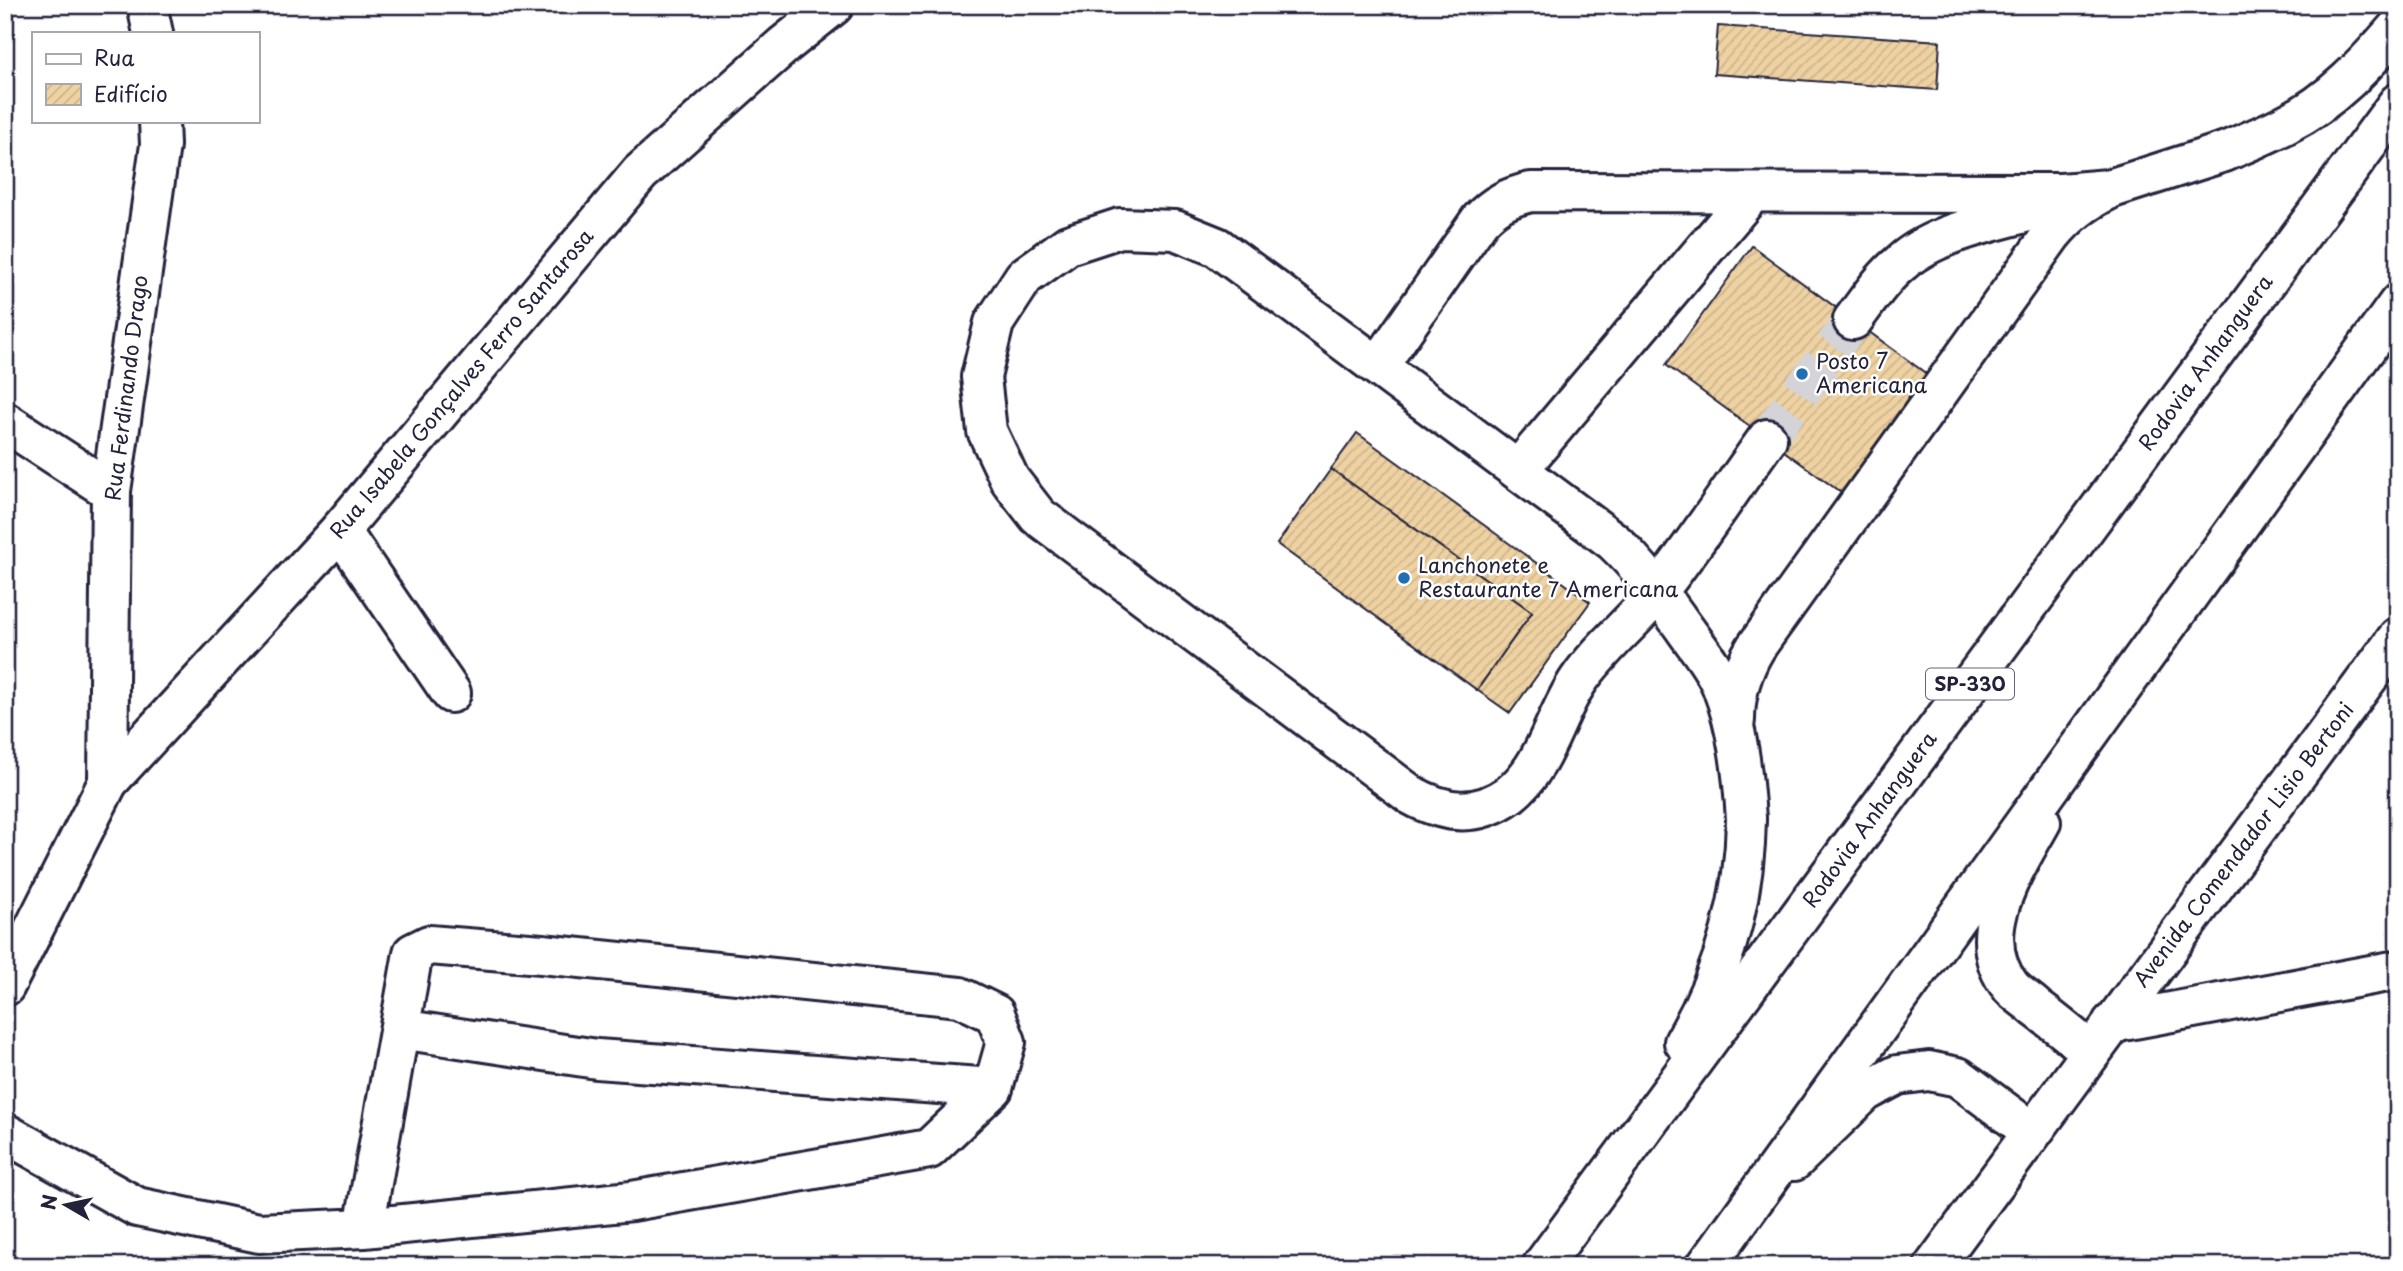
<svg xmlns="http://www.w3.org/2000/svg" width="2403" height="1271" font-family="'Playpen Sans',sans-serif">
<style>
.building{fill:url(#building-hatch);stroke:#22223b;stroke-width:2}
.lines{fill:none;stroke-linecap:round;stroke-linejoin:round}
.minor-tunnel{stroke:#d3d3d8;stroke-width:38;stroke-dasharray:38 19;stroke-linecap:butt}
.minor-casing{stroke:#22223b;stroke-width:44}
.highway-casing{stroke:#22223b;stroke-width:44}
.minor{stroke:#fff;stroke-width:38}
.highway{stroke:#fff;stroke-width:38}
.poi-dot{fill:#1f6fb2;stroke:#fff;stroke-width:2.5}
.labels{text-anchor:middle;stroke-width:5;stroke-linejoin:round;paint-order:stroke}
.shield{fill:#fff;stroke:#646476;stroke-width:2}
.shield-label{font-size:19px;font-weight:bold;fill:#22223b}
.poi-label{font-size:21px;fill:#22223b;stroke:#fff;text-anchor:start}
.street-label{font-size:21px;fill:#22223b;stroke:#fff}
</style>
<defs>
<pattern id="building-hatch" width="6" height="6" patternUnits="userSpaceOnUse" patternTransform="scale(1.75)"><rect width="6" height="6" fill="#efd2a2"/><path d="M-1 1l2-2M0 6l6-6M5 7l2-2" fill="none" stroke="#cdb48c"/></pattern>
</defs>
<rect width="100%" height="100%" fill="#fff"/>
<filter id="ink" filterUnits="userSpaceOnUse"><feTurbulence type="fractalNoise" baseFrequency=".0143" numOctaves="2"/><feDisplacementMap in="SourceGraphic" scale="14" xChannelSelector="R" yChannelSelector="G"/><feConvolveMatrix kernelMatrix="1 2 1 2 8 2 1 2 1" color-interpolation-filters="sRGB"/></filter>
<g filter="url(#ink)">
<!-- building -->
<g class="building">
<polygon points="1718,26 1940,41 1937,90 1714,74"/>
<polygon points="1752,246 1939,383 1854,502 1666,365"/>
<polygon points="1357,433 1590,602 1510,713 1477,690 1532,612 1331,469"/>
<polygon points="1331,469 1532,612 1477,690 1277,544"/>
</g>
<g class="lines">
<!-- minor-tunnel -->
<polyline class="minor-tunnel" points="1767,439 1853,320"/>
<defs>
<g id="minor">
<polyline points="147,5 153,33"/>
<path d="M 1853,320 C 1868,300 1882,278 1902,262 C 1938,230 2007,219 2054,205"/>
<path d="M 1379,365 L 1480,220 C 1495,204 1509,197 1531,192 L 2061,193 L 2109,189 L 2224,152"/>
<polyline points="5,422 111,491"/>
<polyline points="1518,470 1752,193"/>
<polyline points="340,530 451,693"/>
<path d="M 1735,720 C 1735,693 1742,670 1756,647 L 2052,234 C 2068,215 2084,202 2108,190"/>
<polyline points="108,782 111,491 160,145 159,121"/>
<path d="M 1746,819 C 1743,775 1738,728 1722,687 C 1715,668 1699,649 1687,632 C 1664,600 1642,568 1613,541 L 1217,247 L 1175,230 L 1120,228 L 1068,245 L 1024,277 L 994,323 L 981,377 L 987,431 L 1010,480 L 1038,516 L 1411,795 C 1445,814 1477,818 1510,794 C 1545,767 1554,717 1578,681 C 1601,647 1634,622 1659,590 C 1697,541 1731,489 1767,439"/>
<path d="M 2041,822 C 2015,869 1969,936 2011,987 C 2018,995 2029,1001 2036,1008 C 2055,1022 2073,1037 2091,1052"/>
<polyline points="5,986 108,782 340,530 640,173 784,45 834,5"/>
<polyline points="2112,1023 2398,970"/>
<polyline points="400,1029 597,1059 993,1088"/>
<polyline points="5,1133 137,1207 259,1233 364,1228 632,1201 929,1149 993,1088 1006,1042 995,1014 960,997 542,954 429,945 413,953 364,1228"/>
<polyline points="1794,1161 1865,1092 1897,1075 1929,1071 1958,1077 2032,1132"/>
<polyline points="1934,1266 2398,637"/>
</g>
<g id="highway">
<path d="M 2224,152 C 2245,143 2268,134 2288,123 C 2331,102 2367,63 2398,27"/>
<path d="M 1684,1042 C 1724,973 1745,899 1746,819"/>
<polyline points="1542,1266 2398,103"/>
<polyline points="1706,1266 2398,304"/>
</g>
</defs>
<!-- minor casing -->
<use href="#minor" class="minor-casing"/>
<!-- highway casing -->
<use href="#highway" class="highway-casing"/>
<!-- minor -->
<use href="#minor" class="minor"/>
<!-- highway -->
<use href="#highway" class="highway"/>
</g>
</g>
<!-- markers -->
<g class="poi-dot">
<circle cx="1802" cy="374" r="7"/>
<circle cx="1404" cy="578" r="7"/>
</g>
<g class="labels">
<!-- shield labels -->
<rect class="shield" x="1926" y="668.5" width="88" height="31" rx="5"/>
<g class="shield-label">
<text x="1970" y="691">SP-330</text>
</g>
<!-- poi labels -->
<g class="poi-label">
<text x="1816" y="369">Posto 7<tspan x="1816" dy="24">Americana</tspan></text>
<text x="1418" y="573">Lanchonete e<tspan x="1418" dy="24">Restaurante 7 Americana</tspan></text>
</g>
<!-- street labels -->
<g class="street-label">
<text transform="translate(2206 363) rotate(-54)" y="7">Rodovia Anhanguera</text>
<text transform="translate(462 384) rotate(-50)" y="7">Rua Isabela Gonçalves Ferro Santarosa</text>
<text transform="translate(127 388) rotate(-83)" y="7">Rua Ferdinando Drago</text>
<text transform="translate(1870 820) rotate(-54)" y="7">Rodovia Anhanguera</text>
<text transform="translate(2244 845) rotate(-53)" y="7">Avenida Comendador Lisio Bertoni</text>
</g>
</g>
<!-- margin -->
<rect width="2403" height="1271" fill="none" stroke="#fff" stroke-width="28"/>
<rect x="14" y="14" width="2375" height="1243" fill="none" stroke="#22223b" stroke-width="2.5" filter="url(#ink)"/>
<!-- legend -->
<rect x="32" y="32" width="228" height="91" fill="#ffffff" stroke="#a7a7b1" stroke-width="2"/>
<rect x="46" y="54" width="35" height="10" fill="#ffffff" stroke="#a7a7b1" stroke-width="2"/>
<text x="94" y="66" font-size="21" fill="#22223b">Rua</text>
<rect x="46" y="84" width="35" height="21" fill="url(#building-hatch)" stroke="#a7a7b1" stroke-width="2"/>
<text x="94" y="102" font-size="21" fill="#22223b">Edifício</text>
<!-- north arrow -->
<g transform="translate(66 1205) rotate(279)" stroke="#ffffff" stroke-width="5" paint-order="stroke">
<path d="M0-5L12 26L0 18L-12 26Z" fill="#22223b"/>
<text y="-10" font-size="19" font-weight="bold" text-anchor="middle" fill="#22223b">N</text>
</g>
</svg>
